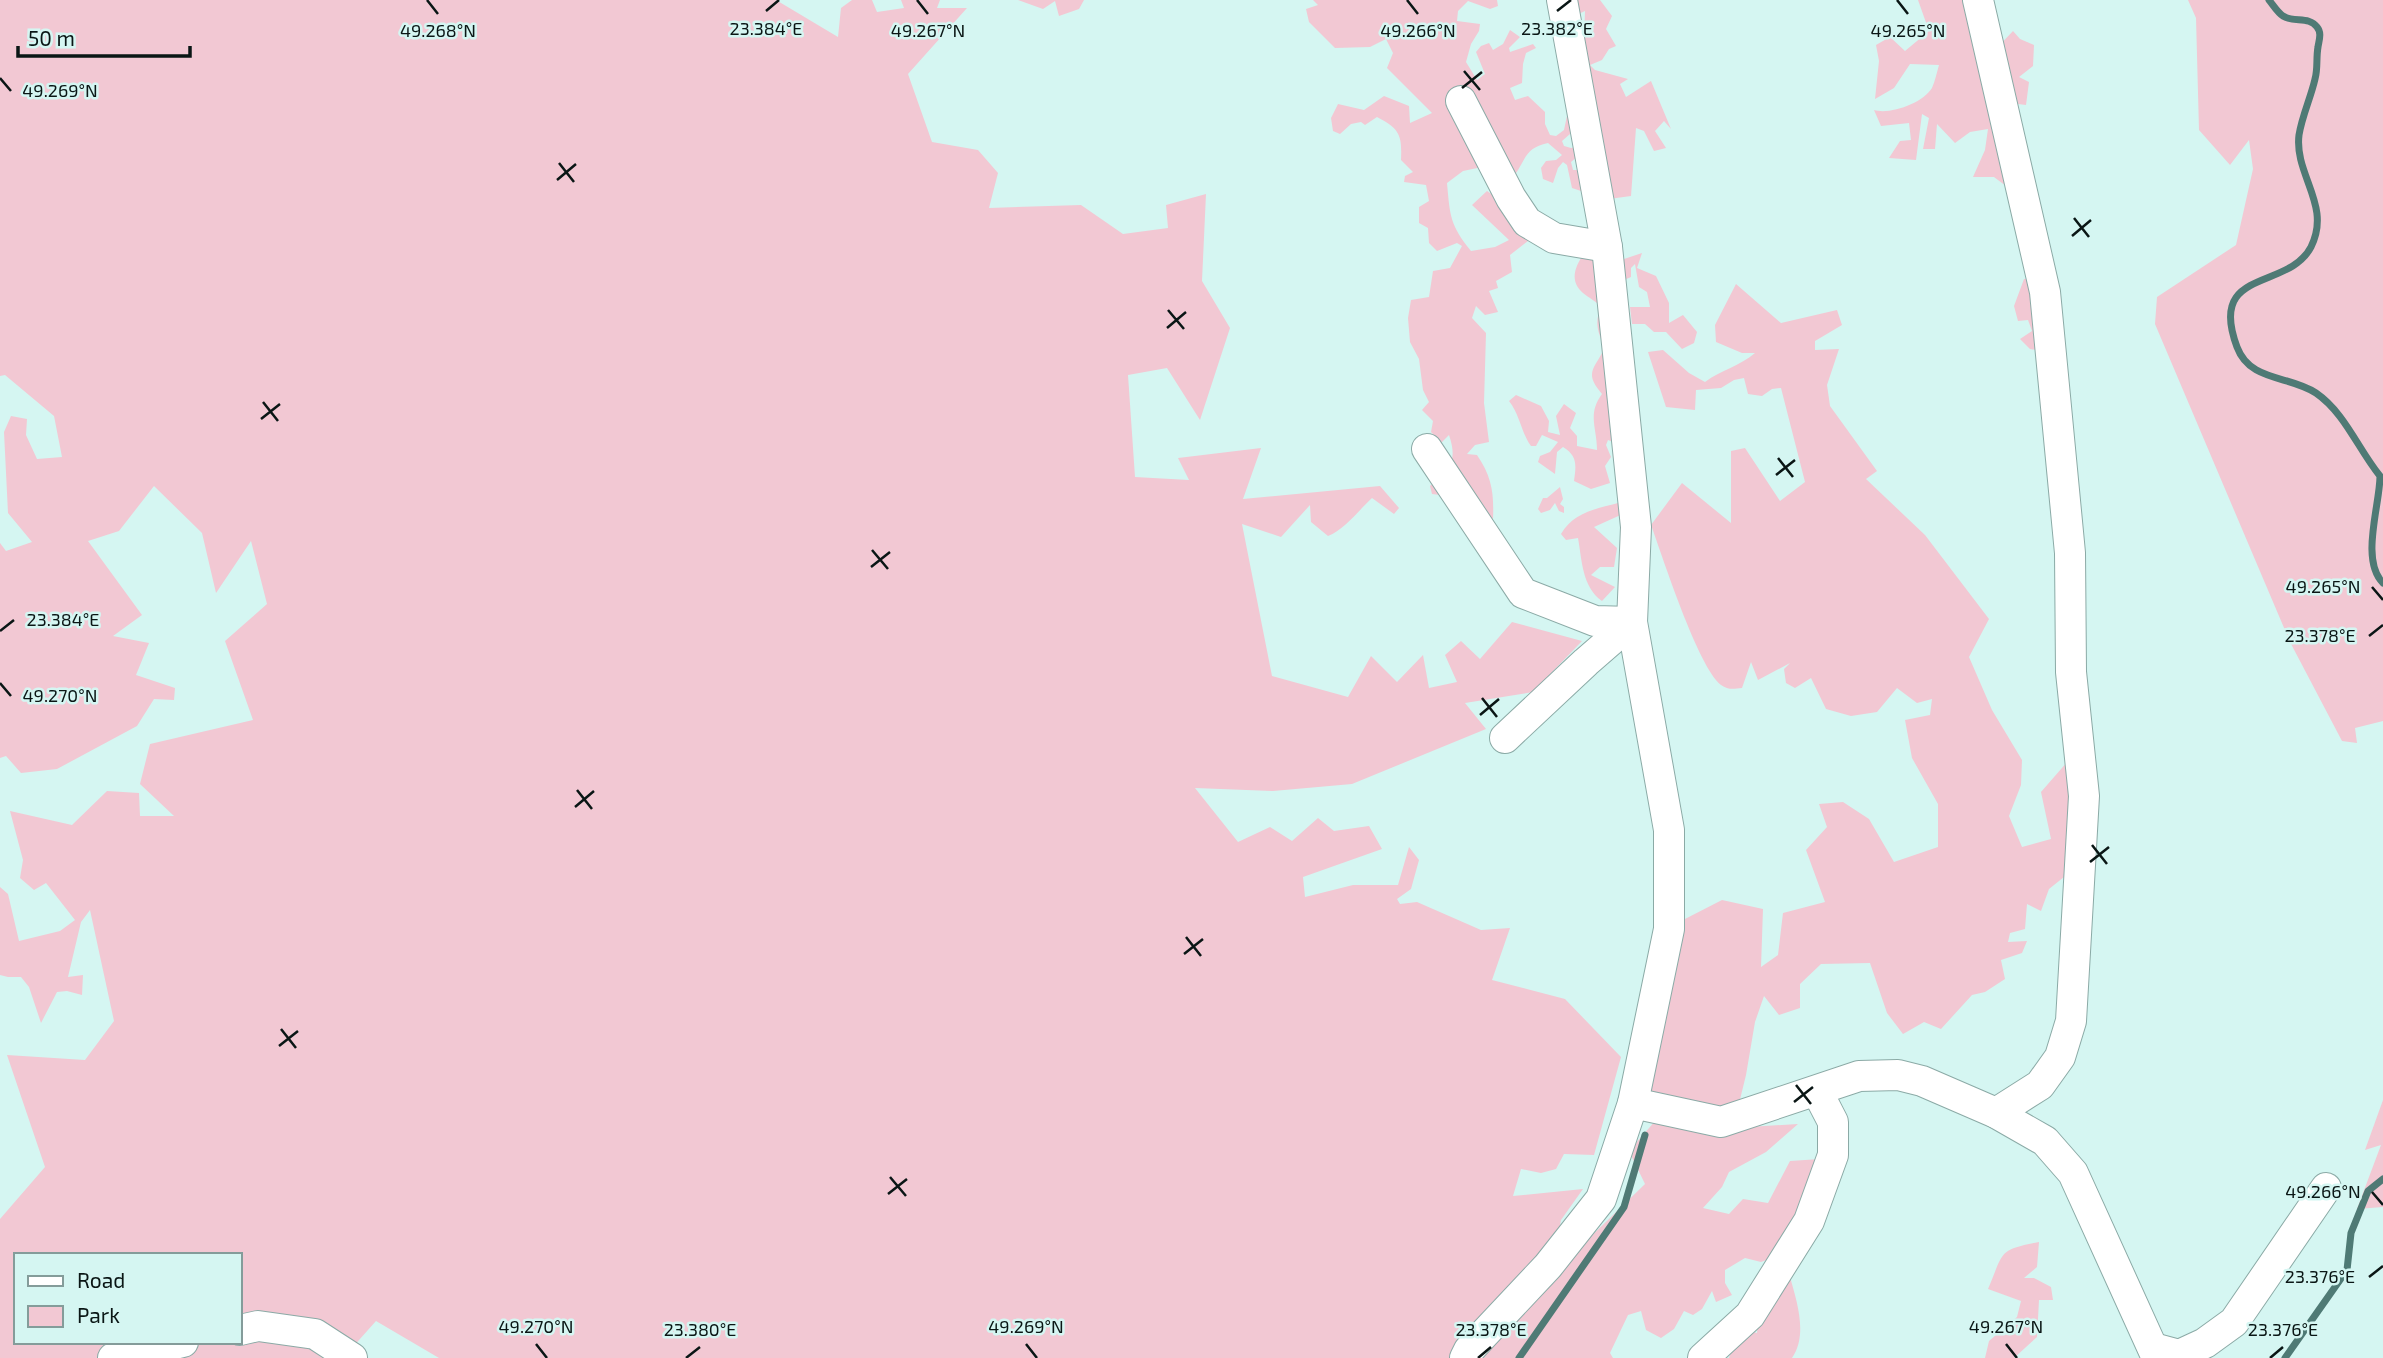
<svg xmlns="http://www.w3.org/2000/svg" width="2383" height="1358" font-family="'Exo 2',sans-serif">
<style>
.green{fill:#f2c8d3;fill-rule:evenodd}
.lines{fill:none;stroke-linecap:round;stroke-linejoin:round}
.stream{stroke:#4f7a75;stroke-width:7}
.minor-casing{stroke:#8baaa6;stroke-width:32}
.minor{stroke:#fff;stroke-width:30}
.ticks{fill:none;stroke:#0a1615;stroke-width:2.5}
.ticks-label{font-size:18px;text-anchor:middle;fill:#0a1615;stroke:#d5f6f2;stroke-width:5;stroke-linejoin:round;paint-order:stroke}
</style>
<rect width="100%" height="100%" fill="#d5f6f2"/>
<!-- green -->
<g class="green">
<path d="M 0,0 L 776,0 L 838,37 L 841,8 L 852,0 L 872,0 L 877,12 L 904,8 L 901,0 L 940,0 L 937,8 L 967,8 L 908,74 L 932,142 L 978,150 L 998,173 L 989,208 L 1081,205 L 1123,234 L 1168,228 L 1166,205 L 1206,194 L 1202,281 L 1230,328 L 1200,420 L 1167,368 L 1128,375 L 1135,477 L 1189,480 L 1178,458 L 1261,448 L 1243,499 L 1380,486 L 1399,508 L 1394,514 L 1372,498 C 1359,510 1344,530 1328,536 L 1311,522 L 1310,505 L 1281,537 L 1242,524 L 1272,676 L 1348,697 L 1371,656 L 1397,682 L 1423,655 L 1429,688 L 1457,682 L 1445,655 L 1461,641 L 1480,659 L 1512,622 L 1582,641 L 1533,692 L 1465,703 L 1486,729 L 1352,784 L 1273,791 L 1195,788 L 1238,842 L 1270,827 L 1292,841 L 1318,818 L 1334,831 L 1369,826 L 1382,849 L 1303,877 L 1305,897 L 1353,885 L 1398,885 L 1409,847 L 1419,860 L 1411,889 L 1397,899 L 1400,904 L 1417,902 L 1481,930 L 1510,928 L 1492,980 L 1565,999 L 1621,1057 L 1594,1155 L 1564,1154 L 1556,1169 L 1541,1173 L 1521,1169 L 1513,1196 L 1583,1189 L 1561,1220 L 1557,1242 L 1579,1248 L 1645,1184 L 1629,1151 L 1656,1120 L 1648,1085 L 1683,920 L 1722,900 L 1763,909 L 1761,967 L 1778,955 L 1783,913 L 1825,902 L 1806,850 L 1827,827 L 1819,804 L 1843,802 L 1869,819 L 1894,862 L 1938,847 L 1938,804 L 1912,758 L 1905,720 L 1930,715 L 1932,699 L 1917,703 L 1897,688 L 1877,712 L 1851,716 L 1826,709 L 1811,678 L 1795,688 L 1786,683 L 1784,669 L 1790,663 L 1758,680 L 1751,662 L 1742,688 C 1733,689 1728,690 1721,685 C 1698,667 1663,558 1651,525 L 1682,483 L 1731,523 L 1731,451 L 1745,448 L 1780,501 L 1805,482 L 1781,388 L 1772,389 L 1762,396 L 1748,394 L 1744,378 L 1734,380 L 1721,388 L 1696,390 L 1695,410 L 1666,407 L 1648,352 L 1663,350 L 1689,373 L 1705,382 C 1721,370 1740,366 1755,353 L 1742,353 L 1716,342 L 1715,325 L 1736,284 L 1781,323 L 1837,310 L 1842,325 L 1815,341 L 1815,350 L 1839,349 L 1827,385 L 1830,406 L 1877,471 L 1866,479 L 1925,535 L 1989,619 L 1969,657 L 1992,710 L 2022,760 L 2021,785 L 2009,816 L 2022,847 L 2051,839 L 2041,792 L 2075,753 L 2075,860 L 2065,862 L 2064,877 L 2049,889 L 2041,911 L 2027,904 L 2025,929 L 2010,933 L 2008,942 L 2027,941 L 2022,953 L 2001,960 L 2005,979 L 1985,992 L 1972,995 L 1941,1029 L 1924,1022 L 1903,1034 L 1887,1013 L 1870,963 L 1821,964 L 1800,984 L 1800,1008 L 1779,1015 L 1764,996 L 1755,1022 L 1746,1075 L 1733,1128 L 1798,1124 L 1766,1152 L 1729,1172 L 1722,1187 L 1703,1208 L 1729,1214 L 1743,1199 L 1768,1203 L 1790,1161 L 1820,1159 L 1777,1256 L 1761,1262 L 1745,1258 L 1725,1270 L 1725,1283 L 1732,1295 L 1716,1302 L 1712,1291 L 1702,1309 L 1693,1315 L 1684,1311 L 1674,1329 L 1661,1338 L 1646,1330 L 1641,1311 L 1628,1315 L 1610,1353 L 1613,1358 L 439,1358 L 376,1321 L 343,1358 L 0,1358 L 0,1219 L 45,1167 L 7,1055 L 85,1060 L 114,1021 L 90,910 L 81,922 L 68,977 L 83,975 L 82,995 L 67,991 L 57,992 L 41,1023 L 29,987 L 21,977 L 8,977 L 0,975 L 0,887 L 8,894 L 19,941 L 60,931 L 75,920 L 46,883 L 34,890 L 20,878 L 23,860 L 10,811 L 72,825 L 107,791 L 139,793 L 140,816 L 174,816 L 140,784 L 150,744 L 253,720 L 225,641 L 267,604 L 251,541 L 216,593 L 202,533 L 154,486 L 119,531 L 88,541 L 142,615 L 113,636 L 149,643 L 136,675 L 175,688 L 174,700 L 154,699 L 137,726 L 57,769 L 21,773 L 6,756 L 0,758 L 0,543 L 6,551 L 32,542 L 8,513 L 4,432 L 11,416 L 27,419 L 26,435 L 37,459 L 62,457 L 54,416 L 5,375 L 0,376 ZM 16,1255 L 240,1255 L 240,1342 L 16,1342 Z"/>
<polygon points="1018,0 1084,0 1079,9 1059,16 1055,1 1043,9"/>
<path d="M 1313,0 L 1497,0 L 1498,6 L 1490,9 L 1468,1 L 1458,11 L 1457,21 L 1480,24 L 1479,31 L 1471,44 L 1466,62 L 1477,80 L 1485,74 L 1476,52 L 1481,46 L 1489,43 L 1493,50 L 1503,44 L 1510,30 L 1520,37 L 1509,48 L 1510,52 L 1533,44 L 1536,48 L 1526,53 L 1523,64 L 1522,83 L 1510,88 L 1515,100 L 1528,96 L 1545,112 L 1545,124 L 1550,135 L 1556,136 L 1564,130 L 1567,116 L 1579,120 L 1570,134 L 1562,141 L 1564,146 L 1571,148 L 1583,145 L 1583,152 L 1571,162 L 1573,170 L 1588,170 L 1589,181 L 1581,191 L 1572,188 L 1567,165 L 1563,162 L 1558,168 L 1553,183 L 1543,179 L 1541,168 L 1546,161 L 1556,160 L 1562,155 L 1548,143 C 1523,148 1526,162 1511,180 L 1487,166 L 1463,171 L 1447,183 C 1450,216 1450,225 1471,251 L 1495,247 L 1509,240 L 1472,205 L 1487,191 L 1505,203 L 1528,241 L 1510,255 L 1512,272 L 1496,281 L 1498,288 L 1489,291 L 1498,312 L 1485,315 L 1476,306 L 1472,318 L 1486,333 L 1484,403 L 1489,442 L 1475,445 L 1467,454 L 1477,455 C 1492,477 1494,493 1493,519 L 1462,490 L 1440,495 L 1432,494 L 1430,486 C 1450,468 1458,462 1449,435 L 1441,443 L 1431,432 L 1433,421 L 1422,410 L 1429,402 L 1423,390 L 1419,359 L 1410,342 L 1408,318 L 1411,300 L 1429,297 L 1433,271 L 1450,268 L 1462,246 L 1457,243 L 1437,251 L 1429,243 L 1428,228 L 1419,223 L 1419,207 L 1429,201 L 1426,185 L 1404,182 L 1405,176 L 1413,172 L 1401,160 C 1402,135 1400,129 1377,117 L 1365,125 L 1361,122 L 1351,124 L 1340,134 L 1333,131 L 1331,118 L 1338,104 L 1364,110 L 1384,96 L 1409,106 L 1410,123 L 1432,113 L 1387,68 L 1393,53 L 1386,39 L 1370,47 L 1335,48 L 1309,22 L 1306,9 L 1318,5 Z"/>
<polygon points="1565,0 1600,0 1612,16 1606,29 1616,46 1609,49 1602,60 1590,65 1595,70 1628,79 1620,84 1626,97 1651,81 1671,129 1664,121 1655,131 1666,148 1654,151 1644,131 1636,128 1631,196 1609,199 1584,42 1585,11 1572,17"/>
<path d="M 1918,0 L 1974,0 L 2014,192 L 1994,177 L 1973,177 L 1985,150 L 1988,129 L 1970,132 L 1955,143 L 1937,124 L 1935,149 L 1923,149 L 1929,118 L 1922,114 L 1916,160 L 1889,158 L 1900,141 L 1911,140 L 1909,123 L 1881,126 L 1874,110 C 1890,115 1923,103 1932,88 C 1935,81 1937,72 1939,65 L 1910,64 L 1894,88 L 1875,99 L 1879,61 L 1876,45 L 1890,37 L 1905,51 L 1929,31 Z"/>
<polygon points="2188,0 2383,0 2383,721 2355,728 2357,743 2342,741 2290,642 2155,324 2157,297 2236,245 2253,169 2249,140 2230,165 2199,130 2196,18"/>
<polygon points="2013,31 2020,39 2034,45 2033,66 2019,77 2029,82 2026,105 2010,103 2005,95 2010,71 2002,70 1997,48"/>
<path d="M 1585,252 L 1601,255 L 1620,445 L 1608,440 L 1606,445 L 1611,457 L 1605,466 L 1610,483 L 1591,489 L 1574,481 C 1576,466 1578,456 1563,447 L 1557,452 L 1555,474 L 1538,462 L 1540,456 L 1550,452 L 1558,442 L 1542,435 L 1536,446 L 1531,446 C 1521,432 1520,415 1509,401 L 1516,395 L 1541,406 L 1549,421 L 1548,432 L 1560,435 L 1556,416 L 1564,404 L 1576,413 L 1570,428 L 1577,436 L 1577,446 L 1597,450 C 1597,428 1587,414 1602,394 C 1583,372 1595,369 1605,347 C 1598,333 1594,323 1601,307 C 1596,301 1589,298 1583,293 C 1568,280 1576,265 1585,252 Z"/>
<polygon points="1642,253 1637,268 1656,276 1669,303 1669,323 1683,315 1697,332 1694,343 1682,349 1666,332 1654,332 1645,324 1632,324 1630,307 1650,307 1647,292 1639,287 1635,264 1631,268 1631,277 1624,280 1615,262"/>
<polygon points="2035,278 2042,351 2030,349 2020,339 2032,331 2028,320 2018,321 2014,306 2024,279"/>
<polygon points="1560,487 1563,499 1560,504 1564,507 1564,513 1559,511 1555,503 1550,510 1541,513 1538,509 1543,498 1547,498"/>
<path d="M 1618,503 L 1625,513 L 1594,527 L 1617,548 L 1614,567 L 1600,567 L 1591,575 L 1615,587 L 1602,601 C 1582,587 1582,560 1578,538 L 1566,540 L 1561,534 C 1573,513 1595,509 1618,503 Z"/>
<polygon points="2383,1100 2383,1207 2357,1209 2381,1145 2365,1150"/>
<path d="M 2039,1242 L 2037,1267 L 2024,1278 L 2034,1278 L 2051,1287 L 2053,1300 L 2039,1300 L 2037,1337 L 2014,1358 L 1985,1358 L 1989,1341 L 2017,1317 L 2021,1301 L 1988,1289 C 2004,1252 1997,1250 2039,1242 Z"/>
<path d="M 1790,1277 C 1797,1302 1808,1335 1792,1358 L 1729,1358 L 1732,1348 L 1747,1330 L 1757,1333 L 1758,1317 Z"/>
</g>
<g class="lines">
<!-- stream -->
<g class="stream">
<path d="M 2269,0 C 2273,5 2278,13 2283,16 C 2294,23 2309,16 2317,27 C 2322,33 2319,40 2318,47 C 2316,58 2318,69 2315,79 C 2311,97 2302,116 2299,135 C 2294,175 2332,205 2311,247 C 2288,291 2207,267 2237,347 C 2250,382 2289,375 2316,393 C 2345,413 2358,449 2380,476 C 2380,505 2360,560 2383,583"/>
<polyline points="1519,1358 1624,1207 1645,1135"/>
<polyline points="2285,1358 2347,1270 2351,1233 2368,1191 2383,1179"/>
</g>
<defs>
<g id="minor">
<polyline points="1978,0 2045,292 2070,553 2071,672 2084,796 2071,1021 2060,1057 2040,1085 1996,1113"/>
<polyline points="1461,101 1511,198 1527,222 1554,238 1607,247"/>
<polyline points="1427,449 1523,593 1595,621 1632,622"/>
<polyline points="1505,738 1586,662 1632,622"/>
<polyline points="1633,1103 1721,1122 1859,1076 1898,1075 1922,1081 1996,1113 2045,1141 2073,1173 2157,1358"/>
<polyline points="240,1330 258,1326 315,1334 352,1358"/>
<polyline points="2153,1348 2179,1355 2205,1343 2234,1322 2326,1188"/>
<polyline points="113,1358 183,1342"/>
<polyline points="1465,1358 1469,1350 1548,1266 1601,1199 1633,1103 1669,929 1669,830 1632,622 1636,527 1607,247 1562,0"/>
<polyline points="1703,1358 1750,1315 1809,1221 1833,1155 1833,1122 1817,1091"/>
</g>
</defs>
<!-- minor casing -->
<use href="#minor" class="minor-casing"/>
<!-- minor -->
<use href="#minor" class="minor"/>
</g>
<!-- ticks -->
<path class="ticks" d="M 427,0 L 438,14M 917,0 L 928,14M 1407,0 L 1418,14M 1897,0 L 1908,14M 766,11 L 779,0M 1557,11 L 1571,0M 1464,71 L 1480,90M 0,78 L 11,91M 1462,88 L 1482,72M 559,163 L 574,182M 557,180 L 576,164M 2074,218 L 2089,237M 2072,236 L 2091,220M 1168,310 L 1184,329M 1167,328 L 1186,312M 263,402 L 278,421M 261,419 L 280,404M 1778,458 L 1793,477M 1776,475 L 1795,460M 872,550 L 888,569M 871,567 L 890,552M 2372,587 L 2383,600M 0,631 L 14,620M 2369,636 L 2383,625M 0,683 L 11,696M 1482,698 L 1497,717M 1480,715 L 1499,699M 577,790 L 592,809M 575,807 L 594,791M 2092,845 L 2107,864M 2090,862 L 2109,847M 1186,937 L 1201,956M 1184,954 L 1203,939M 281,1029 L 296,1048M 279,1046 L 298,1031M 1796,1085 L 1811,1104M 1794,1102 L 1813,1087M 890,1177 L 906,1196M 2372,1192 L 2383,1205M 888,1194 L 907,1179M 2369,1277 L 2383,1266M 536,1344 L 547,1358M 1026,1344 L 1037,1358M 2006,1344 L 2017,1358M 686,1358 L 700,1347M 1478,1358 L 1491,1347M 2270,1358 L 2283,1347"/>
<g class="ticks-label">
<text x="766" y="35">23.384°E</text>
<text x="1557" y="35">23.382°E</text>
<text x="438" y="37">49.268°N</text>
<text x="928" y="37">49.267°N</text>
<text x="1418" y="37">49.266°N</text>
<text x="1908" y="37">49.265°N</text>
<text x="60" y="97">49.269°N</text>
<text x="2323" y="593">49.265°N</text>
<text x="63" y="626">23.384°E</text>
<text x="2320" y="642">23.378°E</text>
<text x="60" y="702">49.270°N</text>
<text x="2323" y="1198">49.266°N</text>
<text x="2320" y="1283">23.376°E</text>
<text x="536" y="1333">49.270°N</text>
<text x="1026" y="1333">49.269°N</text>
<text x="2006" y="1333">49.267°N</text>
<text x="700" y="1336">23.380°E</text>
<text x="1491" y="1336">23.378°E</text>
<text x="2283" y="1336">23.376°E</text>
</g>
<!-- legend -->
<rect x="14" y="1253" width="228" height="91" fill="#d5f6f2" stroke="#849c9a" stroke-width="2"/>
<rect x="28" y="1276" width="35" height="10" fill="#ffffff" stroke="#849c9a" stroke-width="2"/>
<text x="77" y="1288" font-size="21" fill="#0a1615">Road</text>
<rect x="28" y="1306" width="35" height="21" fill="#f2c8d3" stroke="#849c9a" stroke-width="2"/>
<text x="77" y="1323" font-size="21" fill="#0a1615">Park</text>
<!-- scale -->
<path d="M18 46v10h172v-10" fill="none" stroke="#0a1615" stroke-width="3.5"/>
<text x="28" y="46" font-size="21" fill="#0a1615" stroke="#d5f6f2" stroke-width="5" paint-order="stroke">50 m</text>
</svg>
